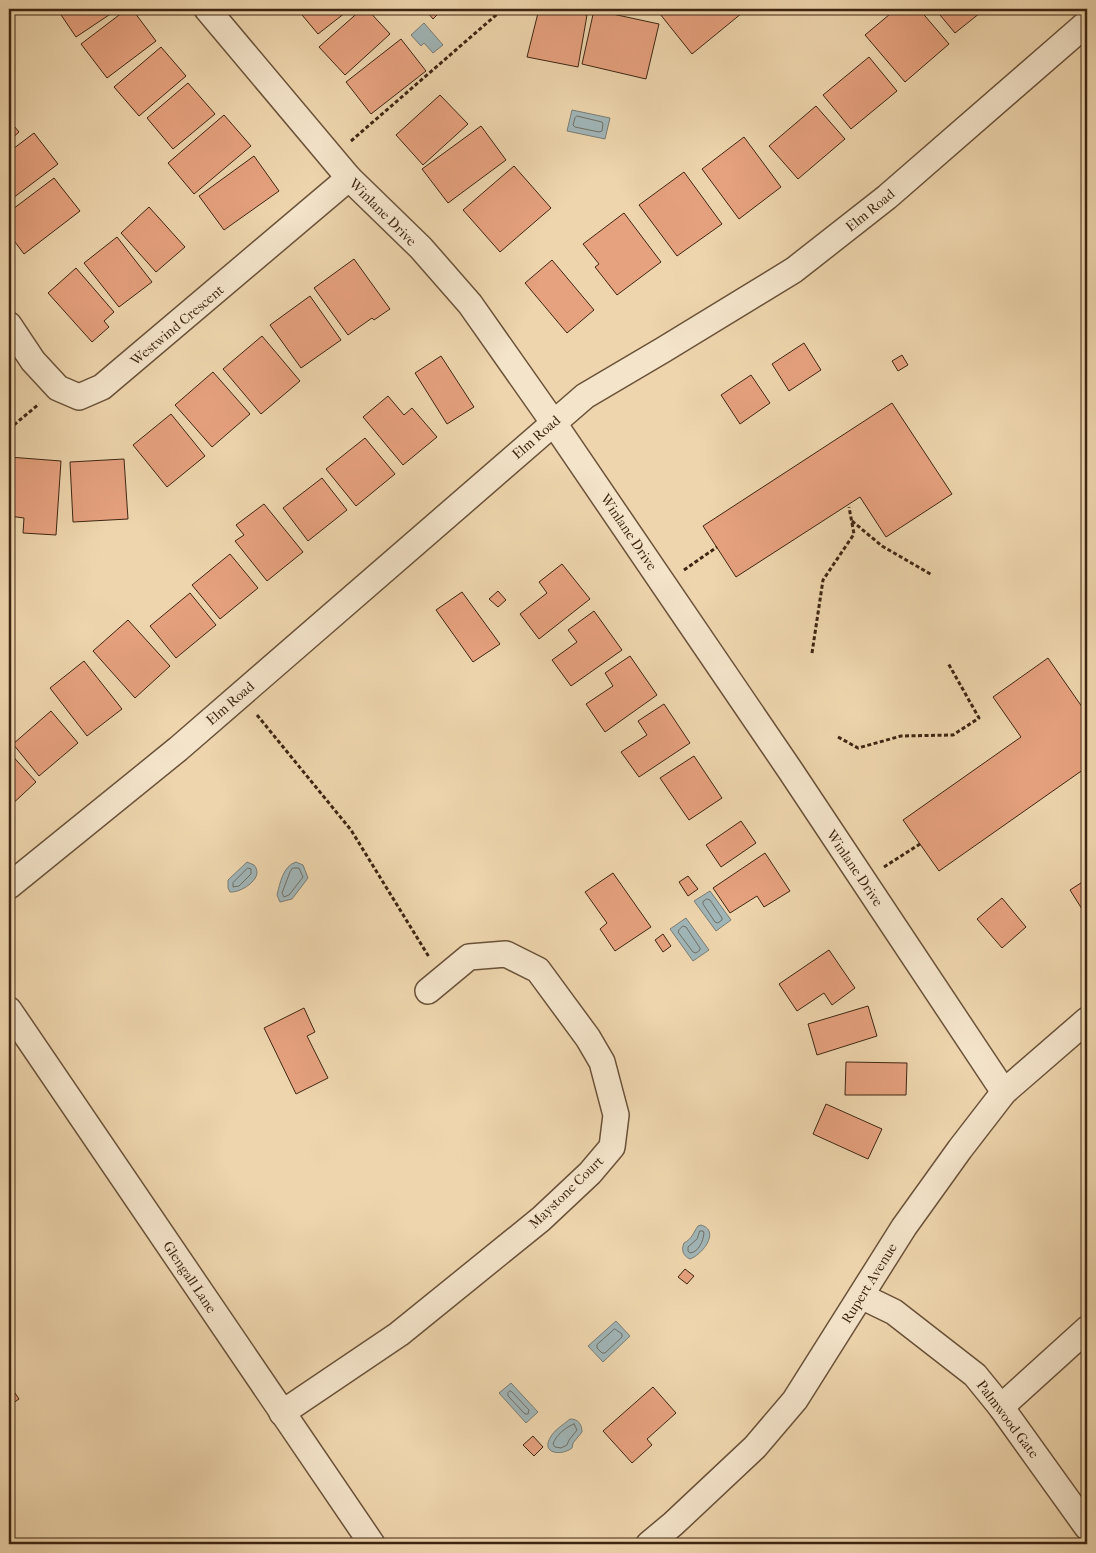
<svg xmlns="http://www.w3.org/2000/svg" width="1096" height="1553" font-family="'IM FELL French Canon',serif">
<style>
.water{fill:#a0b5b7;stroke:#797c75}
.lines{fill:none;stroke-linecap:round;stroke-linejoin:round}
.shore{stroke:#6f6e64;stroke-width:1}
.building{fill:#e6a17e;stroke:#3e2612}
.street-casing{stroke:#6a5239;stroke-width:28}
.path{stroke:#3e2612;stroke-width:3;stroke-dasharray:4 2.5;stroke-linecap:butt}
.street{stroke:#f4e4ca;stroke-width:25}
.labels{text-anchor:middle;stroke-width:4;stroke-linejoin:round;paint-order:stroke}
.street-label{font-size:14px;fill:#3e2612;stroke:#f4e4ca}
</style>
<rect width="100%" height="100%" fill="#eed5ad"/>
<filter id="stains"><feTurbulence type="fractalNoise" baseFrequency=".004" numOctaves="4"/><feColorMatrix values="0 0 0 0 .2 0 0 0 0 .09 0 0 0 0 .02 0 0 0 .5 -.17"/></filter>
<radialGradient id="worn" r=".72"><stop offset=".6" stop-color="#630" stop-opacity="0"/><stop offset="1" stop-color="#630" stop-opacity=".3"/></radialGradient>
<!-- water -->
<g class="water">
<polygon points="424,23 443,45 433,53 424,43 421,46 411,35"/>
<polygon points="572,110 610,118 605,139 567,131"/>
<path d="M 247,862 L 254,865 C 256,867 257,870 257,873 C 256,883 239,893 230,892 L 228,888 L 228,880 Z"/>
<path d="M 296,862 L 303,865 L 308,878 L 292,899 L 280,902 L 277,895 C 280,883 283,866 296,862 Z"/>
<polygon points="710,891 731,920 716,931 694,901"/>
<polygon points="686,918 709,950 693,961 670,929"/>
<path d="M 701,1225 C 721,1231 702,1255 690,1259 C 683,1256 681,1250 684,1243 C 692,1239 693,1233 698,1226 Z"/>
<polygon points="616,1321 630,1336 603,1362 588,1346"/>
<polygon points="511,1383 538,1412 526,1423 499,1393"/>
<path d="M 570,1419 C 578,1419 582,1424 582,1432 L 573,1443 L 572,1448 C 562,1456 541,1454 550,1438 C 554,1430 563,1425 570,1419 Z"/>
</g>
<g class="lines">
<!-- shore -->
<g class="shore">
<polygon points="577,116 602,122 603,124 602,131 599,132 575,127 573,125 575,118"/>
<polygon points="248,868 251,869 251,874 239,886 233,887 233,883"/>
<polygon points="293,868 299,868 303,877 289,895 284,897 282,893 290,872"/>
<polygon points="707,899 710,900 722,918 722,920 718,923 715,922 703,904 703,902"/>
<polygon points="683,926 686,927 700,948 700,950 696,953 693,952 678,932 679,930"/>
<path d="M 700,1231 L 703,1231 L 704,1233 C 703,1241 699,1252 690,1253 L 688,1251 L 688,1247 L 697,1239 Z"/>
<polygon points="615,1329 622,1334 622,1337 605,1353 602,1353 597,1348 597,1345"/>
<polygon points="510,1391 512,1392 529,1410 528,1414 525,1414 508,1396 508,1393"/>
<path d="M 574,1424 L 577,1430 L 569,1440 L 567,1445 L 561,1448 L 555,1447 L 553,1444 C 556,1435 566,1427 574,1424 Z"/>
</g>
</g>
<!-- building -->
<g class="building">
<polygon points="57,9 118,9 76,37"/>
<polygon points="127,9 132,9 156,41 107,78 81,44"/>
<polygon points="297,9 350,9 318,34"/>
<polygon points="362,9 367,9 390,34 345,75 319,47"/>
<polygon points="433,9 439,9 441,11 433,19 428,13"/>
<polygon points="539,9 552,9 587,15 578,67 527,57"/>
<polygon points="656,9 739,9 742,13 692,54"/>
<polygon points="896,9 919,9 949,44 905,82 865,35"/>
<polygon points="935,9 985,9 955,33"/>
<polygon points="594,10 659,24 646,79 582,64"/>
<polygon points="401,39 426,71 371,114 346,82"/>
<polygon points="161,47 186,76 139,116 114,87"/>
<polygon points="869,57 897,91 851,129 823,95"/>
<polygon points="188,83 215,114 173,149 147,118"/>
<polygon points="440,95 468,124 423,165 396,135"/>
<polygon points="816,106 845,139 798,179 769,146"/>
<polygon points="224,115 251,146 194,194 168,163"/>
<polygon points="9,120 19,132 9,141"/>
<polygon points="481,126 506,160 448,203 422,169"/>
<polygon points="34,133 58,164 9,201 9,152"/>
<polygon points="744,137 781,187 739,219 702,169"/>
<polygon points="254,156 279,191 224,230 199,196"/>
<polygon points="514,166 551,208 500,252 463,210"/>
<polygon points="684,172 722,224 677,256 639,205"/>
<polygon points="54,178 80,211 24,254 9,234 9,212"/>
<polygon points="149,207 185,247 156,272 121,233"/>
<polygon points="624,213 661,262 617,295 595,267 599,264 583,244"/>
<polygon points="117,237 152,282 119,307 84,263"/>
<polygon points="354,259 390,309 374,320 372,318 348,335 314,288"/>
<polygon points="552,260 594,310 567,333 525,283"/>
<polygon points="76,268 114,312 104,321 109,327 92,342 48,293"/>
<polygon points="310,296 341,340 301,368 270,325"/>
<polygon points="262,336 300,381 261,414 223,369"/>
<polygon points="804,343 821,370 789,391 772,364"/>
<polygon points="902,355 908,365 898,371 892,361"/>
<polygon points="441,356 474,407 447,424 415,373"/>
<polygon points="213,372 250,414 212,447 175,405"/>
<polygon points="751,375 770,403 740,424 721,395"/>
<polygon points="388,396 404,415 412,408 437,437 403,465 363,417"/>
<polygon points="892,403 952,494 886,537 860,497 736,577 703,526"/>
<polygon points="171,414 205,456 167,487 133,445"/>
<polygon points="365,438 395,474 356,506 326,469"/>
<polygon points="9,457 61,461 56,535 23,533 24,518 9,516"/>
<polygon points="124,459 128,519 73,522 70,462"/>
<polygon points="322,478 347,510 308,541 283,508"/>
<polygon points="264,504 303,552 267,581 235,541 244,535 236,525"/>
<polygon points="230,554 258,588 220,619 192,585"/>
<polygon points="562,564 590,599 539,639 520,614 547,593 539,582"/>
<polygon points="498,591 506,600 498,607 489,599"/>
<polygon points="462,592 500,644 473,662 436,610"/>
<polygon points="190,593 216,625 176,658 150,626"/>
<polygon points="594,611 622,650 571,686 552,660 577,642 568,630"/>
<polygon points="128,620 170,666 135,698 93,651"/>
<polygon points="630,656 657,695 605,732 586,704 613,686 605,673"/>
<polygon points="1048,658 1087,714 1087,767 939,871 903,820 1021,737 993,697"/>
<polygon points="84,661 122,709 87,736 50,688"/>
<polygon points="664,704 690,743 639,777 621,752 647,735 638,721"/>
<polygon points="51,711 78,743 39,776 13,744"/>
<polygon points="9,752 36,782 9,807"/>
<polygon points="694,756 722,798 689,820 660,778"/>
<polygon points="741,821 756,843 721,867 706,845"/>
<polygon points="765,853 790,891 764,907 757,896 730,913 713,888"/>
<polygon points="613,873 651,927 615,951 600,929 607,923 585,892"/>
<polygon points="688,876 698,889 688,896 679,882"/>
<polygon points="1087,879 1087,917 1070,890"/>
<polygon points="1002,898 1026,927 1002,948 977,919"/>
<polygon points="663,934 671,946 663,952 655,940"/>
<polygon points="829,950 855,988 832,1005 824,993 797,1011 779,984"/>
<polygon points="868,1006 877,1036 817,1055 808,1024"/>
<polygon points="304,1008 315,1032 307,1036 328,1078 296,1094 264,1028"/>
<polygon points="846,1062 907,1063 906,1095 845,1095"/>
<polygon points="826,1104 882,1129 868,1159 813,1134"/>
<polygon points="685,1269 694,1276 687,1284 678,1277"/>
<polygon points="9,1384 19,1399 9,1406"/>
<polygon points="653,1387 676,1413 647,1439 652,1445 632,1463 603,1431"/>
<polygon points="533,1436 543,1447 534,1456 523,1445"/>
</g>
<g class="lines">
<defs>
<g id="street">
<polyline points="207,9 349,178 421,248 470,304 553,422 790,770 1004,1092"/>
<polyline points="9,325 33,361 58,388 79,397 102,387 349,178"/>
<polyline points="9,886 178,749 585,396 663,350 794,270 887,197 1087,23"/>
<polyline points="9,1010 372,1544"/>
<polyline points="861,1296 894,1312 975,1375 1001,1407 1087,1527"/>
<polyline points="1001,1407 1087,1329"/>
<polyline points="282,1413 399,1334 541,1219 590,1173 612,1147 616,1115 602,1062 588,1038 538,970 506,954 469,957 428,991"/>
<polyline points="649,1544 673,1524 755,1447 795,1400 904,1227 960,1149 1004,1092 1087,1020"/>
</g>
</defs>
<!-- street casing -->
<use href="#street" class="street-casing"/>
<!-- path -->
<g class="path">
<polyline points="351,141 503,9"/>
<polyline points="9,429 39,404"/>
<polyline points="852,521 882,546 932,575"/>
<polyline points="684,570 717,547"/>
<polyline points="812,653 823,580 854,534 849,507"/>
<polyline points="257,715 351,830 429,957"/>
<polyline points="838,737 858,748 901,736 953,735 979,718 948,663"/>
<polyline points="884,867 920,844"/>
</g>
<!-- street -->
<use href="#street" class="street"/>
</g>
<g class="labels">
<!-- street labels -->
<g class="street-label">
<text transform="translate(870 210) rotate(-39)" y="5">Elm Road</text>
<text transform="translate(383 212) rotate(45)" y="5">Winlane Drive</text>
<text transform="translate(177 325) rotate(-40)" y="5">Westwind Crescent</text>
<text transform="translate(536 437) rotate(-41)" y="5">Elm Road</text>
<text transform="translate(629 532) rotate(56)" y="5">Winlane Drive</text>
<text transform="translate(230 703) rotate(-41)" y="5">Elm Road</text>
<text transform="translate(855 868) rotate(56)" y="5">Winlane Drive</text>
<text transform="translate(566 1192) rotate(-44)" y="5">Maystone Court</text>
<text transform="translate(190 1277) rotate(56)" y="5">Glengall Lane</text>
<text transform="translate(869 1283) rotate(-58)" y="5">Rupert Avenue</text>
<text transform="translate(1008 1419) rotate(53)" y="5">Palmwood Gate</text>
</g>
</g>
<!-- margin -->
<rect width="1096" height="1553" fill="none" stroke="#eed5ad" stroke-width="30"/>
<rect x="10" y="10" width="1076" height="1533" fill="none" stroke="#3e2612" stroke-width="2.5"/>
<rect x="15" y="15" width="1066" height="1523" fill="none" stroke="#3e2612"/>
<rect width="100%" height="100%" filter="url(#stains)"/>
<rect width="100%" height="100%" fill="url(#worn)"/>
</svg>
